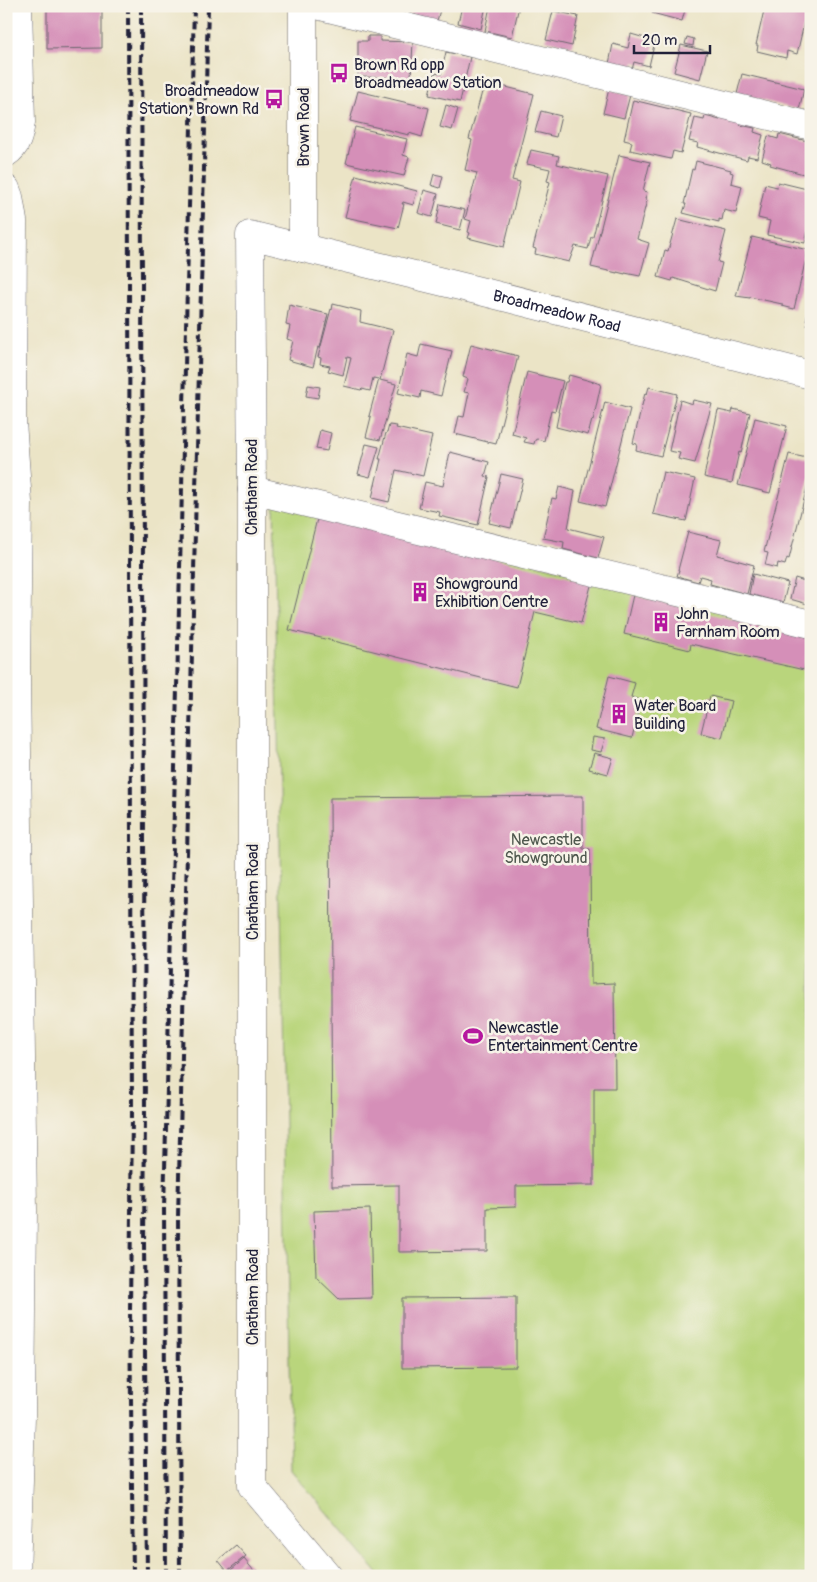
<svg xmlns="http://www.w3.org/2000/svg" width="817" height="1582" font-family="Pangolin,sans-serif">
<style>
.green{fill:#b9d57b;stroke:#6e7c5b}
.building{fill:#d58fb8}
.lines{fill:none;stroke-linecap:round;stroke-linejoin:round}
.minor-casing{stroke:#68666c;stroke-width:29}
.minor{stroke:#fff;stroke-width:28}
.rail{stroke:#22223b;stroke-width:4;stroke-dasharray:8 4;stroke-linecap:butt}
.labels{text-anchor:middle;stroke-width:5;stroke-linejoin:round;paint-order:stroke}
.poi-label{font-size:16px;fill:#22223b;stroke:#f7f3e8;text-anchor:start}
.street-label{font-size:16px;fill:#22223b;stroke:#f7f3e8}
.park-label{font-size:16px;fill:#4f584e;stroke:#f7f3e8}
</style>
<rect width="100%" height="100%" fill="#f7f3e8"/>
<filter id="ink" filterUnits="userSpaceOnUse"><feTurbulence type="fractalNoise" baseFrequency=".02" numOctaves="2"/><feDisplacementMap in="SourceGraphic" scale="10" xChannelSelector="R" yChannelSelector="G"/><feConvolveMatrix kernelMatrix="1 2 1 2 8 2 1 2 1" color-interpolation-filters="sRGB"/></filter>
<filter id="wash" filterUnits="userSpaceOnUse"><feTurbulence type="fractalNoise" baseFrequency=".0096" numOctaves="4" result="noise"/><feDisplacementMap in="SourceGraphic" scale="20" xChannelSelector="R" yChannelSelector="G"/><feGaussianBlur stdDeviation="1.12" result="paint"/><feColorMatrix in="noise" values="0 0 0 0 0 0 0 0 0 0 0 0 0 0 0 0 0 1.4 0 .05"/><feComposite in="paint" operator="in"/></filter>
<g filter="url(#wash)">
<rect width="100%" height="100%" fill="#ebe4c6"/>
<!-- green -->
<polygon class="green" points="274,501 811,630 811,1576 380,1576 291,1470"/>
<g id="blocks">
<!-- building -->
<g class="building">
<polygon points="47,6 102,6 102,48 47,49"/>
<polygon points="382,6 441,6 437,21"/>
<polygon points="462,6 486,6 481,29 458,23"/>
<polygon points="490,6 519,6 512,37 485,31"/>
<polygon points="654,6 686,6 682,21 652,13"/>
<polygon points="765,6 808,6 797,54 787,51 786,58 757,51 758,45 756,45"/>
<polygon points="553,11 578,16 572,46 546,40"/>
<polygon points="631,34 655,41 649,66 634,62 632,70 609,64 613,44 628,48"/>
<polygon points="368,36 380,36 380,41 413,42 411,78 358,77 358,41 368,41"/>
<polygon points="687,37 694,39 693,46 685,44"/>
<polygon points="681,45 707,51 700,79 674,72"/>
<polygon points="446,52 470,57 460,102 429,95 434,73 441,74"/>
<polygon points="742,74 804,89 799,110 737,94"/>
<polygon points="486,82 534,94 512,180 520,182 504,247 468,238 470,233 468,232 471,221 465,219 477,173 465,170 472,140 469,139 482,92 483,92"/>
<polygon points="609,89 630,95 624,118 603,113"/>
<polygon points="358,91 429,108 422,137 409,133 409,135 350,121"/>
<polygon points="633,100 691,114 681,153 673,151 671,159 630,150 632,142 624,140"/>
<polygon points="446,105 458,109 452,130 440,127"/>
<polygon points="541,111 561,116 556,137 535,132"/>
<polygon points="705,116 720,120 720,117 741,123 740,125 755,128 754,132 763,135 757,158 748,156 747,160 723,154 697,147 698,143 689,141 695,118 704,120"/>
<polygon points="355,127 407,139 403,155 409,157 404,176 346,163"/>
<polygon points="779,134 811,142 811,176 770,165 771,163 762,160 768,136 778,139"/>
<polygon points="531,150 559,156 557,164 608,176 593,237 591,237 588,249 575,246 569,262 535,254 536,249 533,248 550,182 547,181 550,169 527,164"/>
<polygon points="619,155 650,162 643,191 647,192 645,199 647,200 637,239 649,243 640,276 625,273 625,274 617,272 617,273 591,267"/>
<polygon points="696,161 731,170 730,172 733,173 731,183 742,186 736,213 724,210 722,220 719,219 719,222 683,213 686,204 684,204 692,169 694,170"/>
<polygon points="434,174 443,176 440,188 431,185"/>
<polygon points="356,175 417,191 413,205 403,202 402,204 404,204 398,228 345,217"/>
<polygon points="778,182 811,190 811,219 805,243 767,235 770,221 758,218 765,184 777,187"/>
<polygon points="424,190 438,194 432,217 418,213"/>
<polygon points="440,204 465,210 460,230 436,224"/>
<polygon points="677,219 726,231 718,262 722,263 715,291 673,278 672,281 658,277 665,250 668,251"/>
<polygon points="752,237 808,250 794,309 782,306 782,304 750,297 750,298 736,296"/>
<polygon points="810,302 811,303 811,327 807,326 808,321 806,320"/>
<polygon points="333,304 361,311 360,322 393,330 380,380 396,384 380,440 366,437 371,417 369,416 379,379 373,378 370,391 362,389 361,390 344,386 351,358 347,357 343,375 328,371 330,366 320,364 321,358 318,357 331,309 332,310"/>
<polygon points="289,305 328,314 320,348 318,347 313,367 288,360 293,341 287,339 290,326 286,325"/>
<polygon points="421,344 452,351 441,396 421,391 420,398 398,393 407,354 418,357"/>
<polygon points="471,344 518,356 496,444 455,434 459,416 464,417 469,393 464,392 468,379 463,377"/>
<polygon points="527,372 563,381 555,411 551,410 544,441 537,439 535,440 534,444 524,442 526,438 512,434"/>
<polygon points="569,375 601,384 593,421 592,420 588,435 556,427 559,412 558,412 565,382 567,382"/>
<polygon points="308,385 320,387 318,398 306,396"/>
<polygon points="649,387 677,394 661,456 636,450 637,444 633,443 645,393 647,394"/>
<polygon points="680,400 692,404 693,400 712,404 695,463 678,459 680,453 669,451"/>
<polygon points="605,402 630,409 605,507 580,501"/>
<polygon points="733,409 750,413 741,453 739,452 732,483 704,477 718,410 732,413"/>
<polygon points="755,418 787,426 770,493 738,485"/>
<polygon points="389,425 397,426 396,428 432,436 423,476 396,470 389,502 372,498 381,459 379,459 386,433 387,433"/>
<polygon points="320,430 331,433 327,451 316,449"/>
<polygon points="366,444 379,447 370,477 358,474"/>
<polygon points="450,452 489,462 485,476 489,477 478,525 439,516 440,512 419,508 425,482 443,486"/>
<polygon points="789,454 811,459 811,471 789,559 787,558 785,565 778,563 777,568 765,565 768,553 764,552"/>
<polygon points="663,472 695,479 686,521 653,514"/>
<polygon points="501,474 523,479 511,528 489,523"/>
<polygon points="559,487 575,491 568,528 604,537 598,558 563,549 564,542 543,538 552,498 556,499"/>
<polygon points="318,515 592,582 581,623 535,612 517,687 289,630"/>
<polygon points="688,532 721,540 717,555 754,565 747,594 710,584 711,579 700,576 698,582 677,576 679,570 678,570"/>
<polygon points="753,574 788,583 783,603 749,594"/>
<polygon points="795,578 811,583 811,605 790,599"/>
<polygon points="633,595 811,638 804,670 691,644 690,650 624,634"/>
<polygon points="609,676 635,683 631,697 641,700 632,738 596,729"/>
<polygon points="710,696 731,701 722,738 701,733"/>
<polygon points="593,737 605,739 601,752 591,750"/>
<polygon points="594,753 613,758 608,774 589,769"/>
<polygon points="583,796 583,849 590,849 591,984 614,983 615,1088 594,1088 594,1185 516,1186 516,1207 487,1208 487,1251 399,1252 399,1185 332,1186 330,798"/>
<polygon points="370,1209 372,1298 339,1299 316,1277 314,1211"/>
<polygon points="516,1297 516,1367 402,1368 402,1298"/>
<polygon points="236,1545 246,1556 227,1571 218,1560"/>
<polygon points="244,1559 255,1572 257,1570 261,1576 224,1576"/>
</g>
</g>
</g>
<g filter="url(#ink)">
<use href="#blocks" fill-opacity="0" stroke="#68666c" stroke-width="1"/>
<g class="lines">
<defs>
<g id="minor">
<polyline points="320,6 811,126"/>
<path d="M 6,153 C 17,146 19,135 21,122 L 18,6"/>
<polyline points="6,189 9,197 13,221 12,422 18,502 16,675 23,1210 21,1416 16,1576"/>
<polyline points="303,248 303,6"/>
<polyline points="252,490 811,624"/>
<path id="s1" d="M 328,1576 L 252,1486 L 252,490 L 250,235 L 480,291 L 811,375"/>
</g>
</defs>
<!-- minor casing -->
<use href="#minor" class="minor-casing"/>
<!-- minor -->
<use href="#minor" class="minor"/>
<!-- rail -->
<g class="rail">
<polyline points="128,6 132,1113 130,1311 133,1576"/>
<polyline points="141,6 145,1114 144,1244 147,1576"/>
<polyline points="166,1576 164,1209 194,6"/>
<polyline points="180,1576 178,1217 208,6"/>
</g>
</g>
</g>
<!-- icons -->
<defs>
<symbol id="bus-bare" viewBox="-9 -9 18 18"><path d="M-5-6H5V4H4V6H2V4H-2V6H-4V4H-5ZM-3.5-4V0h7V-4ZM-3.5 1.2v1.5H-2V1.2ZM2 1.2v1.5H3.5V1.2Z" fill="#b5179e" stroke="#f7f3e8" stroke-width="2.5" paint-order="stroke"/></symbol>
<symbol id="building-bare" viewBox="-9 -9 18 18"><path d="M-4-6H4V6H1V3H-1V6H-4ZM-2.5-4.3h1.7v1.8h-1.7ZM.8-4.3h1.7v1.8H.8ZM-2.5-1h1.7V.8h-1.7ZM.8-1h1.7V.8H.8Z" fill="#b5179e" stroke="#f7f3e8" stroke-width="2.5" paint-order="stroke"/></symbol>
<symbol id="stadium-bare" viewBox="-9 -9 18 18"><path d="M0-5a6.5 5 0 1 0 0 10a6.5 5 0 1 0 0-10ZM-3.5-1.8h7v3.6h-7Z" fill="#b5179e" stroke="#f7f3e8" stroke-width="2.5" paint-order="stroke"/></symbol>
</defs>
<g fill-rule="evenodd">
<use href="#bus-bare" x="325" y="59" width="28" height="28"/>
<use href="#bus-bare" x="260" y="85" width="28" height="28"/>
<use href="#building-bare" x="406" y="578" width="28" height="28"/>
<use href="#building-bare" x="647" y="608" width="28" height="28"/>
<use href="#building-bare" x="605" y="700" width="28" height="28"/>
<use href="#stadium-bare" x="459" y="1022" width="28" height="28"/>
</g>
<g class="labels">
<!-- poi labels -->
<g class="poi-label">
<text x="354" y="70">Brown Rd opp<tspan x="354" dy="18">Broadmeadow Station</tspan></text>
<text x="259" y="96" text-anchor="end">Broadmeadow<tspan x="259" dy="18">Station, Brown Rd</tspan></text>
<text x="435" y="589">Showground<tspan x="435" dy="18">Exhibition Centre</tspan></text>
<text x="676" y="619">John<tspan x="676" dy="18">Farnham Room</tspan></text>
<text x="634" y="711">Water Board<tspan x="634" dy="18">Building</tspan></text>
<text x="488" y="1033">Newcastle<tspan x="488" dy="18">Entertainment Centre</tspan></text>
</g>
<!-- street labels -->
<g class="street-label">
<text transform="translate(303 127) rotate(-90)" y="6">Brown Road</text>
<text dy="6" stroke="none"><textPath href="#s1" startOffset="1685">Broadmeadow Road</textPath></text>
<text transform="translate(251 487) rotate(-90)" y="6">Chatham Road</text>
<text transform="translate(252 892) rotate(-90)" y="6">Chatham Road</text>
<text transform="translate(252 1297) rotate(-90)" y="6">Chatham Road</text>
</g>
<!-- park labels -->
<g class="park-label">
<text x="546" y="845">Newcastle<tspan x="546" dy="18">Showground</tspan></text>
</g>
</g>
<!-- margin -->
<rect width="817" height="1582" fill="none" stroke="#f7f3e8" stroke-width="25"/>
<!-- scale -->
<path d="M634 45v8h76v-8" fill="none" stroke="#22223b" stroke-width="2.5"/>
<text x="642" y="45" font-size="15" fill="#22223b" stroke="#f7f3e8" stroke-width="4" paint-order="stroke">20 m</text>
</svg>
